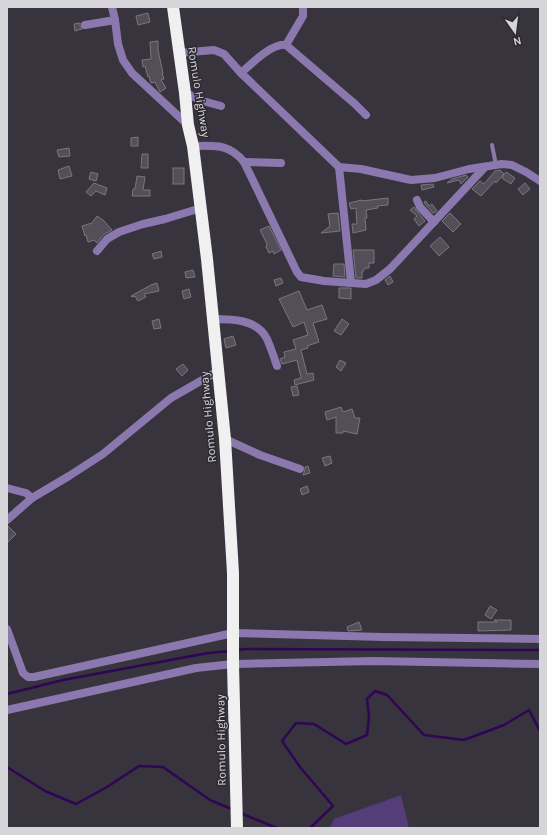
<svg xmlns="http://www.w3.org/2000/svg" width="547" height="835" font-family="Karla,sans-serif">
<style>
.green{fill:#543d79}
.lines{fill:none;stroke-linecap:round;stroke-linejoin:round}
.stream{stroke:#2f0556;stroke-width:2.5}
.building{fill:#524f58;stroke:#797680}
.lane{stroke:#8b78af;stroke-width:4}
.street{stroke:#8b78af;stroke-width:8}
.highway{stroke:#f0f0f0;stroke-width:12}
.labels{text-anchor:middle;stroke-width:3;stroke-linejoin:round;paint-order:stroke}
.street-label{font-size:12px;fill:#d6d5da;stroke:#2d2a32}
</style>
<rect width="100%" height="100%" fill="#37343d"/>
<!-- green -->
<polygon class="green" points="401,795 409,828 330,828 334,819"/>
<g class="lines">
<!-- stream -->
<g class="stream">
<polyline points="237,650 245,649 540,650"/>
<polyline points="7,694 63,680 208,653 230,651"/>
<polyline points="7,767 45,791 76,804 107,787 139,766 163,767 210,800 234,810"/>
<polyline points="240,813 277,828"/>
<polyline points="310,828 333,806 300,767 282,741 296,723 314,724 346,744 367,735 369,717 367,699 375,691 387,695 424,735 464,740 504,725 529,710 540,731"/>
</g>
</g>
<!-- building -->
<g class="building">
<polygon points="148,13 150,22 138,25 136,16"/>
<polygon points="80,23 80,26 82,29 75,31 74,24"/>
<polygon points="158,41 158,50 163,73 162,73 164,79 161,80 166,88 160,92 155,82 151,83 149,76 148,77 145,66 143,67 142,60 151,59 150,42"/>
<polygon points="138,137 138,146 131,146 131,138"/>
<polygon points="69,148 70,156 59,157 57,150"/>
<polygon points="142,154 148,154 148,168 141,168"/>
<polygon points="69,166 72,176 60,179 58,170"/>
<rect x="173" y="168" width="11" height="16"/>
<polygon points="500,170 504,174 496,183 495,181 481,196 472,189 480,181 484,184 495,171"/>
<polygon points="91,172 98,174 96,181 89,179"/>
<polygon points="506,172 515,178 511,184 502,178"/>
<polygon points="466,175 468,177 461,184 459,180 447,183 452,179"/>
<polygon points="137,176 145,177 143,190 150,190 150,196 132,196 133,189 135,189"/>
<polygon points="94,183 107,188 105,195 96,191 91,196 86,192"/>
<polygon points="525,183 530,189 523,195 518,189"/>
<polygon points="433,184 434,187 422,190 421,185"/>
<polygon points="388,198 388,205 377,206 378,208 366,210 367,218 365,218 366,230 353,233 352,224 357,224 356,208 351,209 349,203 362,200 362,201"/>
<polygon points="426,201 429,206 432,204 437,211 433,213 425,204 424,202"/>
<polygon points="414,207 425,221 419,226 414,219 417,216 410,210"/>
<polygon points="338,213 340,231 321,233 330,226 328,214"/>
<polygon points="450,213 461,224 453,232 442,221"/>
<polygon points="97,216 103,220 112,230 103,235 97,243 94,240 88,242 86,235 85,236 82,226 92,223"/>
<polygon points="269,226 281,250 274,254 273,251 269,253 266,247 267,244 260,230"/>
<polygon points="440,237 449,247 439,256 430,246"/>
<polygon points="353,250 374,250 374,263 369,263 369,268 365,268 362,273 362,278 356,278"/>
<polygon points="161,251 162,257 154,259 152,254"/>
<polygon points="334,264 344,264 345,277 333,276"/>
<polygon points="193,270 195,277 186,278 185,272"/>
<polygon points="390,276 393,282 388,285 385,280"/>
<polygon points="281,278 283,283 276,286 274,280"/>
<polygon points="157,283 159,291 144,294 146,297 138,301 135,296 132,297 131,296 151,285"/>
<polygon points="339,288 351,288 351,299 339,298"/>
<polygon points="189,289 191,297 184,299 182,291"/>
<polygon points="299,291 307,310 322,305 327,319 313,323 319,342 307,346 308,348 301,350 307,374 313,373 314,380 295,385 294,380 301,378 297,360 282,364 280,359 285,357 284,352 296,349 293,340 308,335 304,322 293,327 279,299"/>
<polygon points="159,319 161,328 154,329 152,321"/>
<polygon points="342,319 349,324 341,335 334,331"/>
<polygon points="233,336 236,345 226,348 224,339"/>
<polygon points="340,360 346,363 341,371 336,367"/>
<polygon points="183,364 188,370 182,376 176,369"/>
<polygon points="297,386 299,395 293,396 291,387"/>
<polygon points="341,407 343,412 352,409 355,418 360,418 357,434 343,431 343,433 336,433 336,417 327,420 325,412"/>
<polygon points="330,456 332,463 325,466 322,458"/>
<polygon points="308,466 310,473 303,475 305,470 305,467"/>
<polygon points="307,486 309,492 302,495 300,489"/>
<polygon points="7,525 16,534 7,543"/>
<polygon points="490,606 497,610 491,619 485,615"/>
<polygon points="494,620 511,620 511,630 478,631 478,622 497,622"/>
<polygon points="359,622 362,630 348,631 347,627"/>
</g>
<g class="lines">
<!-- lane -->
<polyline class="lane" points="492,145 496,165"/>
<!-- street -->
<g class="street">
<polyline points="112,7 115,20 118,44 123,60 132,73 188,125"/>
<polyline points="85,25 115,20"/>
<polyline points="286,45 303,16 303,7"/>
<polyline points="179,53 214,50 224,54 241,73 339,167 361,169 411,180 435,178 469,169 502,164 512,165 526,172 540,181"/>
<path d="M 241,73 C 251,64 272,43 286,45 L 355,104 L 366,115"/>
<polyline points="185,93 203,101 221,106"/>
<path d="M 193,146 C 214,146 229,143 244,162 L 297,272 L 301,277 L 324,281 L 366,284 L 376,280 L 390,269 L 485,167"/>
<polyline points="244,162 281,163"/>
<polyline points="339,167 351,282"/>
<polyline points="417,200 420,207 434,222"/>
<polyline points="97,251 107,239 119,232 143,224 165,219 201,208"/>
<path d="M 213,319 C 232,319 257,319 267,339 C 271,348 274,357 277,366"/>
<polyline points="225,439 260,455 300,469"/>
<polyline points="7,488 26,493 32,498 69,476 103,454 171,398 218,371"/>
<polyline points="7,520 32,498"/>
<polyline points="7,629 23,673 28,677 34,677 233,633 383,637 540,639"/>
<polyline points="7,710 196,668 233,664 374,661 540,664"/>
</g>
<!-- highway -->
<polyline class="highway" points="173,7 185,93 188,125 193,146 207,259 225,439 233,573 233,664 237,828"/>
</g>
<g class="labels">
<!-- street labels -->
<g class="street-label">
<text transform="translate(199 92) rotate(81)" y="4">Romulo Highway</text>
<text transform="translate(208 417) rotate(-95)" y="4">Romulo Highway</text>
<text transform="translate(221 740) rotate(-91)" y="4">Romulo Highway</text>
</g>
</g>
<!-- border -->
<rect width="547" height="835" fill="none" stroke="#d6d5da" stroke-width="16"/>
<!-- north arrow -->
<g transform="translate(515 32) rotate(166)" stroke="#2d2a32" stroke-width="3" paint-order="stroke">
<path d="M0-3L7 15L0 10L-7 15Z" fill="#d6d5da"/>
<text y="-6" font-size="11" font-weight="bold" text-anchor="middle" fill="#d6d5da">N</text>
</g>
</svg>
